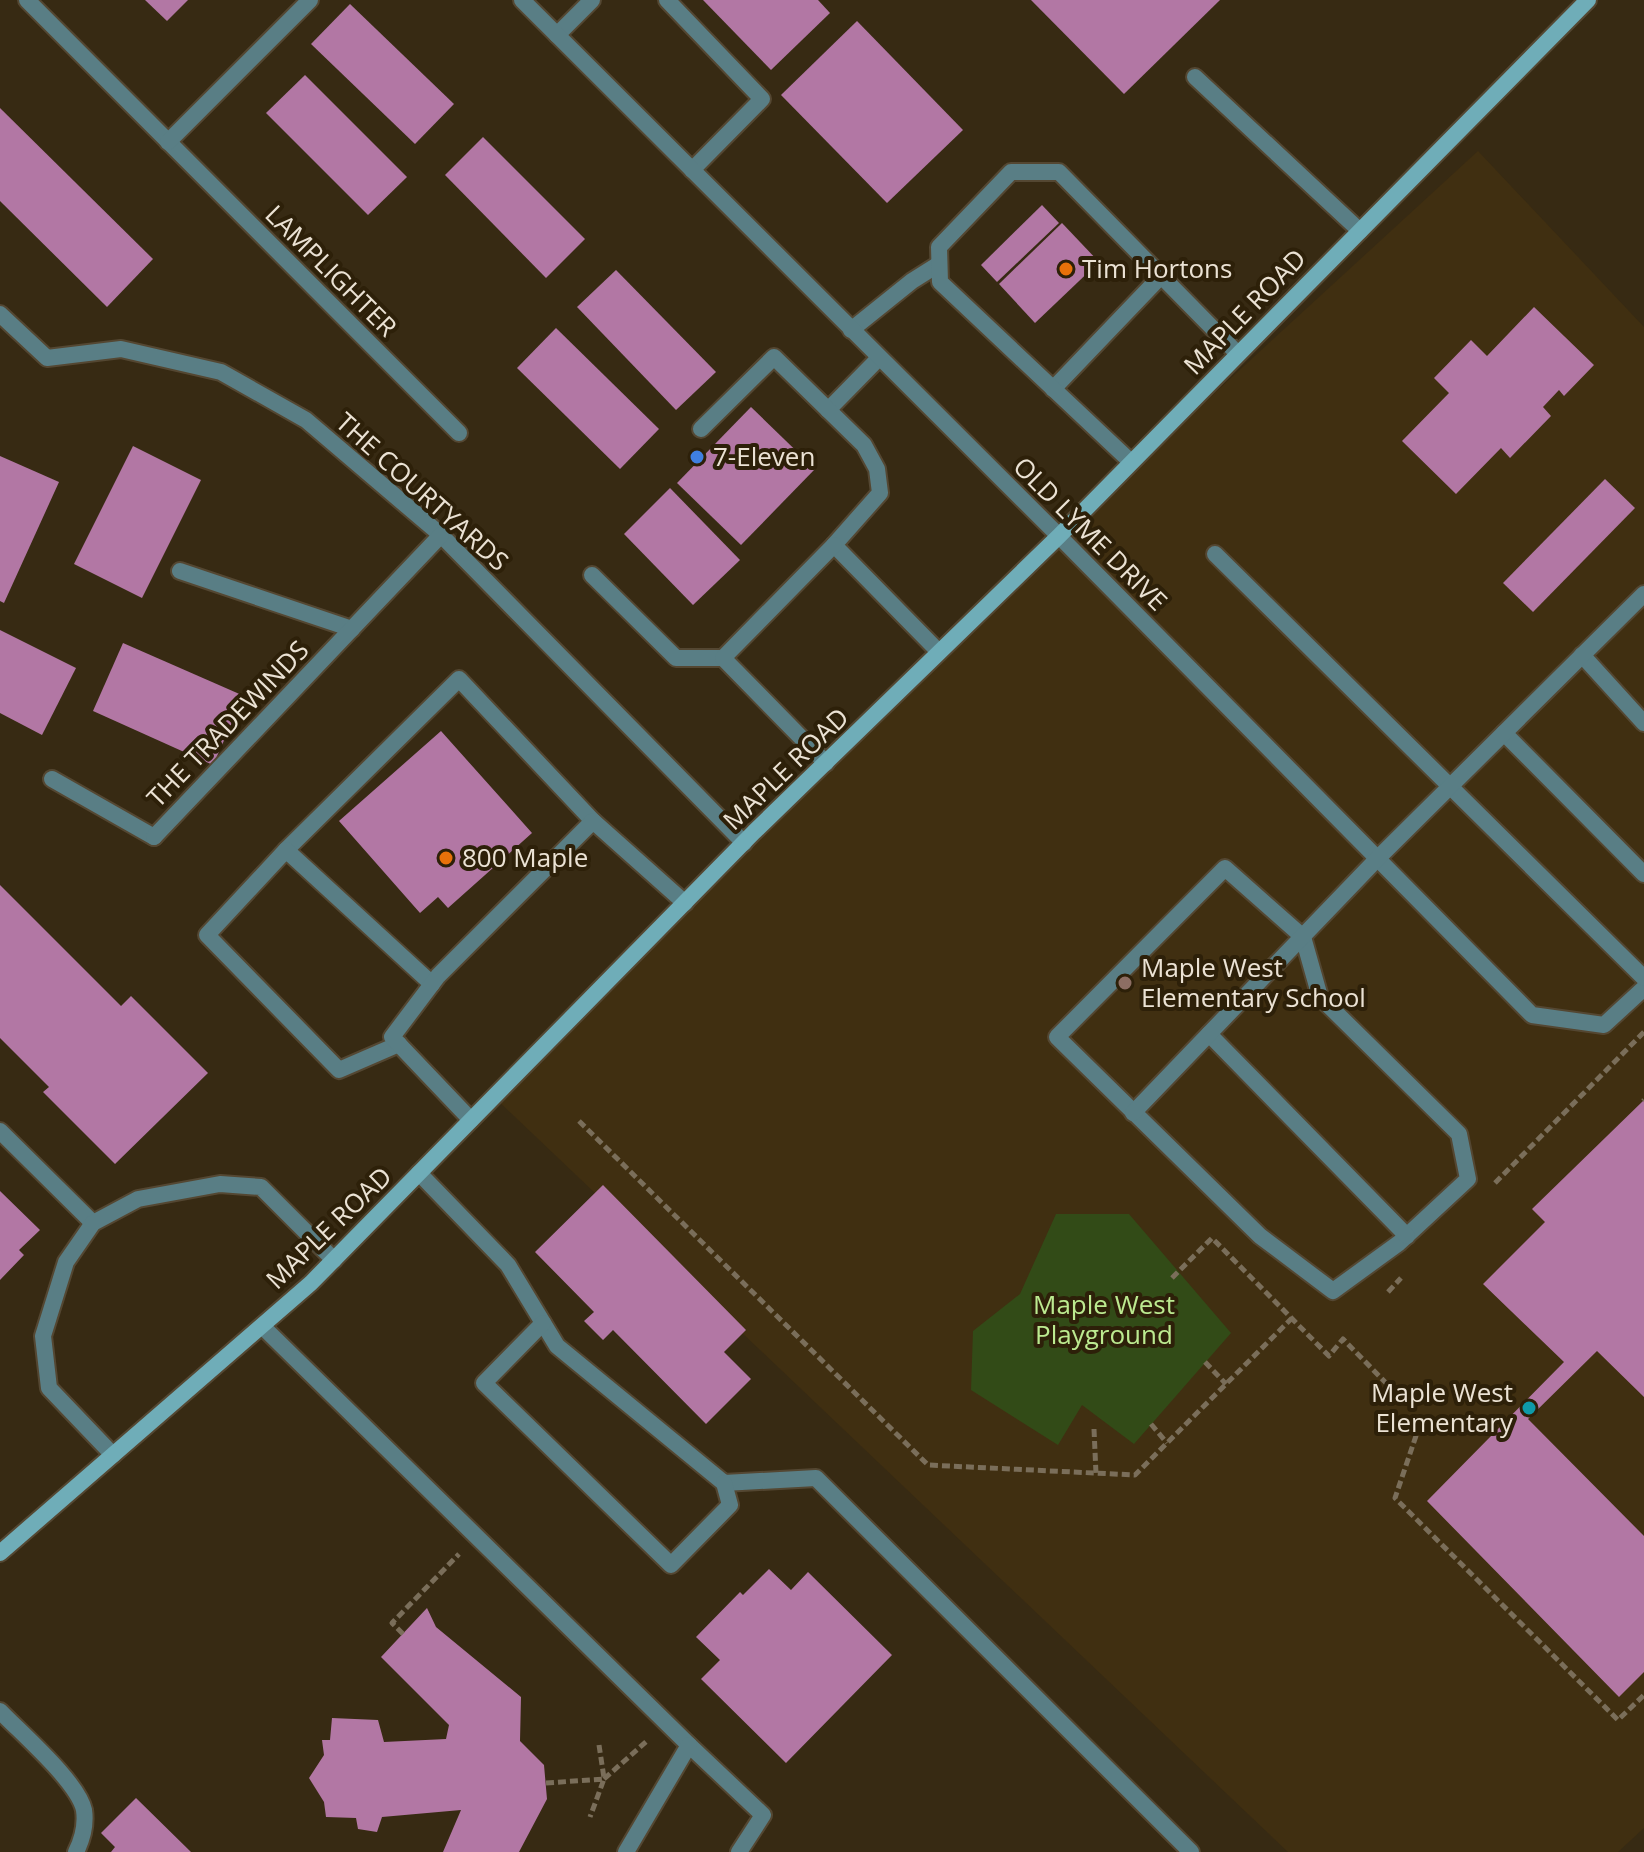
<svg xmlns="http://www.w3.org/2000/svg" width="1644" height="1852" font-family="'Open Sans',sans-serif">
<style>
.built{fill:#402f11}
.green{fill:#324b17}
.building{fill:#b277a4}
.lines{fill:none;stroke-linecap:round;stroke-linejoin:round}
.service-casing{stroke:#544732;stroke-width:20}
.minor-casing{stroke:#544732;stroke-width:20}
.secondary-casing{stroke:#544732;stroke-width:20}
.path{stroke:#7a6e5a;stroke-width:5;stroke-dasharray:8 4;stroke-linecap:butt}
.service{stroke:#597e85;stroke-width:16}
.minor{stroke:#597e85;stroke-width:16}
.secondary{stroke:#6fadb8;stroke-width:16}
.food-dot{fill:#e8710a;stroke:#2d2009;stroke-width:3}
.shop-dot{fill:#3f7fe0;stroke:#2d2009;stroke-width:3}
.education-dot{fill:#8d6e63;stroke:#2d2009;stroke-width:3}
.culture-dot{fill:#0f9aa8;stroke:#2d2009;stroke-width:3}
.labels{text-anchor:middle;stroke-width:8;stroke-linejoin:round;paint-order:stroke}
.poi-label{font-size:26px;fill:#ebe2d4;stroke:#2d2009;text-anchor:start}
.street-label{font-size:26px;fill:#ebe2d4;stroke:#2d2009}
.park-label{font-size:26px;fill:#bcea90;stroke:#2d2009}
</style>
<rect width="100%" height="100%" fill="#372a13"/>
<!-- built -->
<polygon class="built" points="1478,151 1644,327 1644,1828 1618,1852 1288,1852 494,1097 1059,536"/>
<!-- green -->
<polygon class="green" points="1056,1214 1129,1214 1231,1333 1134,1444 1082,1405 1058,1445 971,1390 973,1331 1020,1294"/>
<!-- building -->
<g class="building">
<polygon points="145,0 188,0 167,21"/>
<polygon points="703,0 818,0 830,13 771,70"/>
<polygon points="1031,0 1220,0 1124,94"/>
<polygon points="350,4 454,104 415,144 311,44"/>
<polygon points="857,21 963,130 887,203 781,95"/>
<polygon points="305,75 407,177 368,215 266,113"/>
<polygon points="0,108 153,259 107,307 0,201"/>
<polygon points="483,137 585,239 546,278 445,175"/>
<polygon points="1042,205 1059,223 997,282 981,265"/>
<polygon points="1062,223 1099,262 1035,323 999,284"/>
<polygon points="616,270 716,372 676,410 577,307"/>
<polygon points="1534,307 1594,365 1564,396 1559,390 1543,407 1551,416 1510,458 1501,448 1456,494 1402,441 1449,393 1434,378 1471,340 1487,356"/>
<polygon points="556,328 659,429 620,469 517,368"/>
<polygon points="751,407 815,469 741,545 677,483"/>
<polygon points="133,446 201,480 142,598 74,564"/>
<polygon points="0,456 59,482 4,603 0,601"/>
<polygon points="1605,479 1635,508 1533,612 1503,583"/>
<polygon points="670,488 740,560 693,605 624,534"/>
<polygon points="0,630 76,668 42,735 0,713"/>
<polygon points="123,643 244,696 213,765 93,711"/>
<polygon points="441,731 532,833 448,908 438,897 420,913 339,821"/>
<polygon points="0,885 121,1006 131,996 208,1073 115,1164 43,1092 49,1087 0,1038"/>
<polygon points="1644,1100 1644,1397 1597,1351 1528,1419 1644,1536 1644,1672 1619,1697 1427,1501 1564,1362 1483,1284 1545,1222 1532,1209"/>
<polygon points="603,1185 746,1330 724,1352 751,1379 706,1424 613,1330 603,1340 584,1321 594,1312 535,1252"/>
<polygon points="0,1191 40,1230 19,1250 24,1255 0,1280"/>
<polygon points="769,1569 791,1590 808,1572 892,1655 786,1763 701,1679 720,1660 696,1637 740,1592 743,1595"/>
<polygon points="427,1608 436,1627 521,1697 520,1741 544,1765 547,1799 519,1852 443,1852 461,1810 382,1817 377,1832 358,1829 356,1818 326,1817 324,1802 309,1778 324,1755 322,1740 330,1740 332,1718 378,1720 384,1742 446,1739 449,1725 381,1657"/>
<polygon points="136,1798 191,1852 111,1852 115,1847 101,1833"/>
</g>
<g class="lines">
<defs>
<g id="service">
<polyline points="27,0 459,433"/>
<polyline points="667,0 762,99 692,170"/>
<polyline points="557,35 592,0"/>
<polyline points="1195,77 1360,231"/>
<polyline points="168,142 310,0"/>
<polyline points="851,330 912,281 939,264"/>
<polyline points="1053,389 1162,275"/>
<polyline points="828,410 879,358"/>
<polyline points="701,429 774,357 864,445 877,469 880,493 834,545 939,652"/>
<polyline points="1131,462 940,282 939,247 1011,172 1059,172 1238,354"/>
<polyline points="1059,536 1532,1015 1604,1025 1644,988"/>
<polyline points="1215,554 1644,978"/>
<polyline points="180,571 352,629"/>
<polyline points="592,575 676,658 723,658"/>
<polyline points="1582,655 1644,723"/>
<polyline points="1504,733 1644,874"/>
<polyline points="826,763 723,658 834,545"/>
<polyline points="52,779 154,837"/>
<polyline points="286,850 459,679 593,821"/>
<polygon points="1225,868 1303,937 1320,997 1459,1134 1468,1179 1399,1243 1333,1291 1260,1236 1057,1037"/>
<polyline points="1209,1034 1407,1236"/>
<polyline points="399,1044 339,1070 207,935 286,850 432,984"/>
<polyline points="1133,1113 1377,859 1644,594"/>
<polyline points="471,1120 392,1037 438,976 593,821 685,903"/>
<polyline points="0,1131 93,1223"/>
<polyline points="419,1173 508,1265 557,1346 724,1483 816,1478 1191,1852"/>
<polyline points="543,1323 484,1383 671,1565 730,1505 724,1483"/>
<polyline points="262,1326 689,1745 763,1815 739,1852"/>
<polyline points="113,1455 49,1388 43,1336 66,1262 93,1223 138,1199 220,1184 261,1187 334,1260"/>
<path d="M 0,1711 C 21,1733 78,1782 84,1810 C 86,1824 82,1840 76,1852"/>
<polyline points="626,1852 689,1745"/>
</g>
<g id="minor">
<polyline points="522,0 1059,536"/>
<polyline points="0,314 47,358 121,349 221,372 306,420 441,535 744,843"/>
<polyline points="154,837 441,535"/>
</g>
<polyline id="secondary" points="0,1553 311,1283 754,832 1059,536 1588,0"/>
</defs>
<!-- service casing -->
<use href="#service" class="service-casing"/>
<!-- minor casing -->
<use href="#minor" class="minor-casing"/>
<!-- secondary casing -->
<use href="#secondary" class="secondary-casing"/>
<!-- path -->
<g class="path">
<polyline points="1643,1101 1644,1100"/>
<polyline points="579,1121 928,1465 1135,1475 1292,1318"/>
<polyline points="1495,1183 1644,1032"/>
<polyline points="1172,1278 1212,1238 1329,1356 1343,1339 1387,1384"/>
<polyline points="1388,1292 1401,1278"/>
<polyline points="1205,1362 1226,1384"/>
<polyline points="1151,1424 1167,1443"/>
<polyline points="1420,1424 1395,1498 1618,1720 1644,1695"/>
<polyline points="1094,1429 1096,1474"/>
<polyline points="403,1634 392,1623 459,1554"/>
<polyline points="599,1745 604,1778"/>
<polyline points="604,1779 648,1740"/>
<polyline points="546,1783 604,1779 590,1817"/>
</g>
<!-- service -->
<use href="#service" class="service"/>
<!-- minor -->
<use href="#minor" class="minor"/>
<!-- secondary -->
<use href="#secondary" class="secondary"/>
</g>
<!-- markers -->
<g class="food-dot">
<circle cx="1066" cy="269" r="8"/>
<circle cx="446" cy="858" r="8"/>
</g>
<circle class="shop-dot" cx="697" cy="457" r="8"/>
<circle class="education-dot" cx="1125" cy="983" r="8"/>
<circle class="culture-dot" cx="1529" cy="1408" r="8"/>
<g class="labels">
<!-- poi labels -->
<g class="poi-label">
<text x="1082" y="278">Tim Hortons</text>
<text x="713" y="466">7-Eleven</text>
<text x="462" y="867">800 Maple</text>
<text x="1141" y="977">Maple West<tspan x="1141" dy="30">Elementary School</tspan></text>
<text x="1513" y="1402" text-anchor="end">Maple West<tspan x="1513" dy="30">Elementary</tspan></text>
</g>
<!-- street labels -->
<g class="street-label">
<text transform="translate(331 271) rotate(45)" y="9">LAMPLIGHTER</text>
<text transform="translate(1245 312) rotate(-46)" y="9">MAPLE ROAD</text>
<text transform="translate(422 492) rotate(42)" y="9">THE COURTYARDS</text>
<text transform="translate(1090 534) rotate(45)" y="9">OLD LYME DRIVE</text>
<text transform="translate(228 724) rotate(-46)" y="9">THE TRADEWINDS</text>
<text transform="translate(786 769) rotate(-44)" y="9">MAPLE ROAD</text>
<text transform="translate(329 1228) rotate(-44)" y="9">MAPLE ROAD</text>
</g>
<!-- park labels -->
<g class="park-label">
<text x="1104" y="1314">Maple West<tspan x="1104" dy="30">Playground</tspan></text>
</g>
</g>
</svg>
